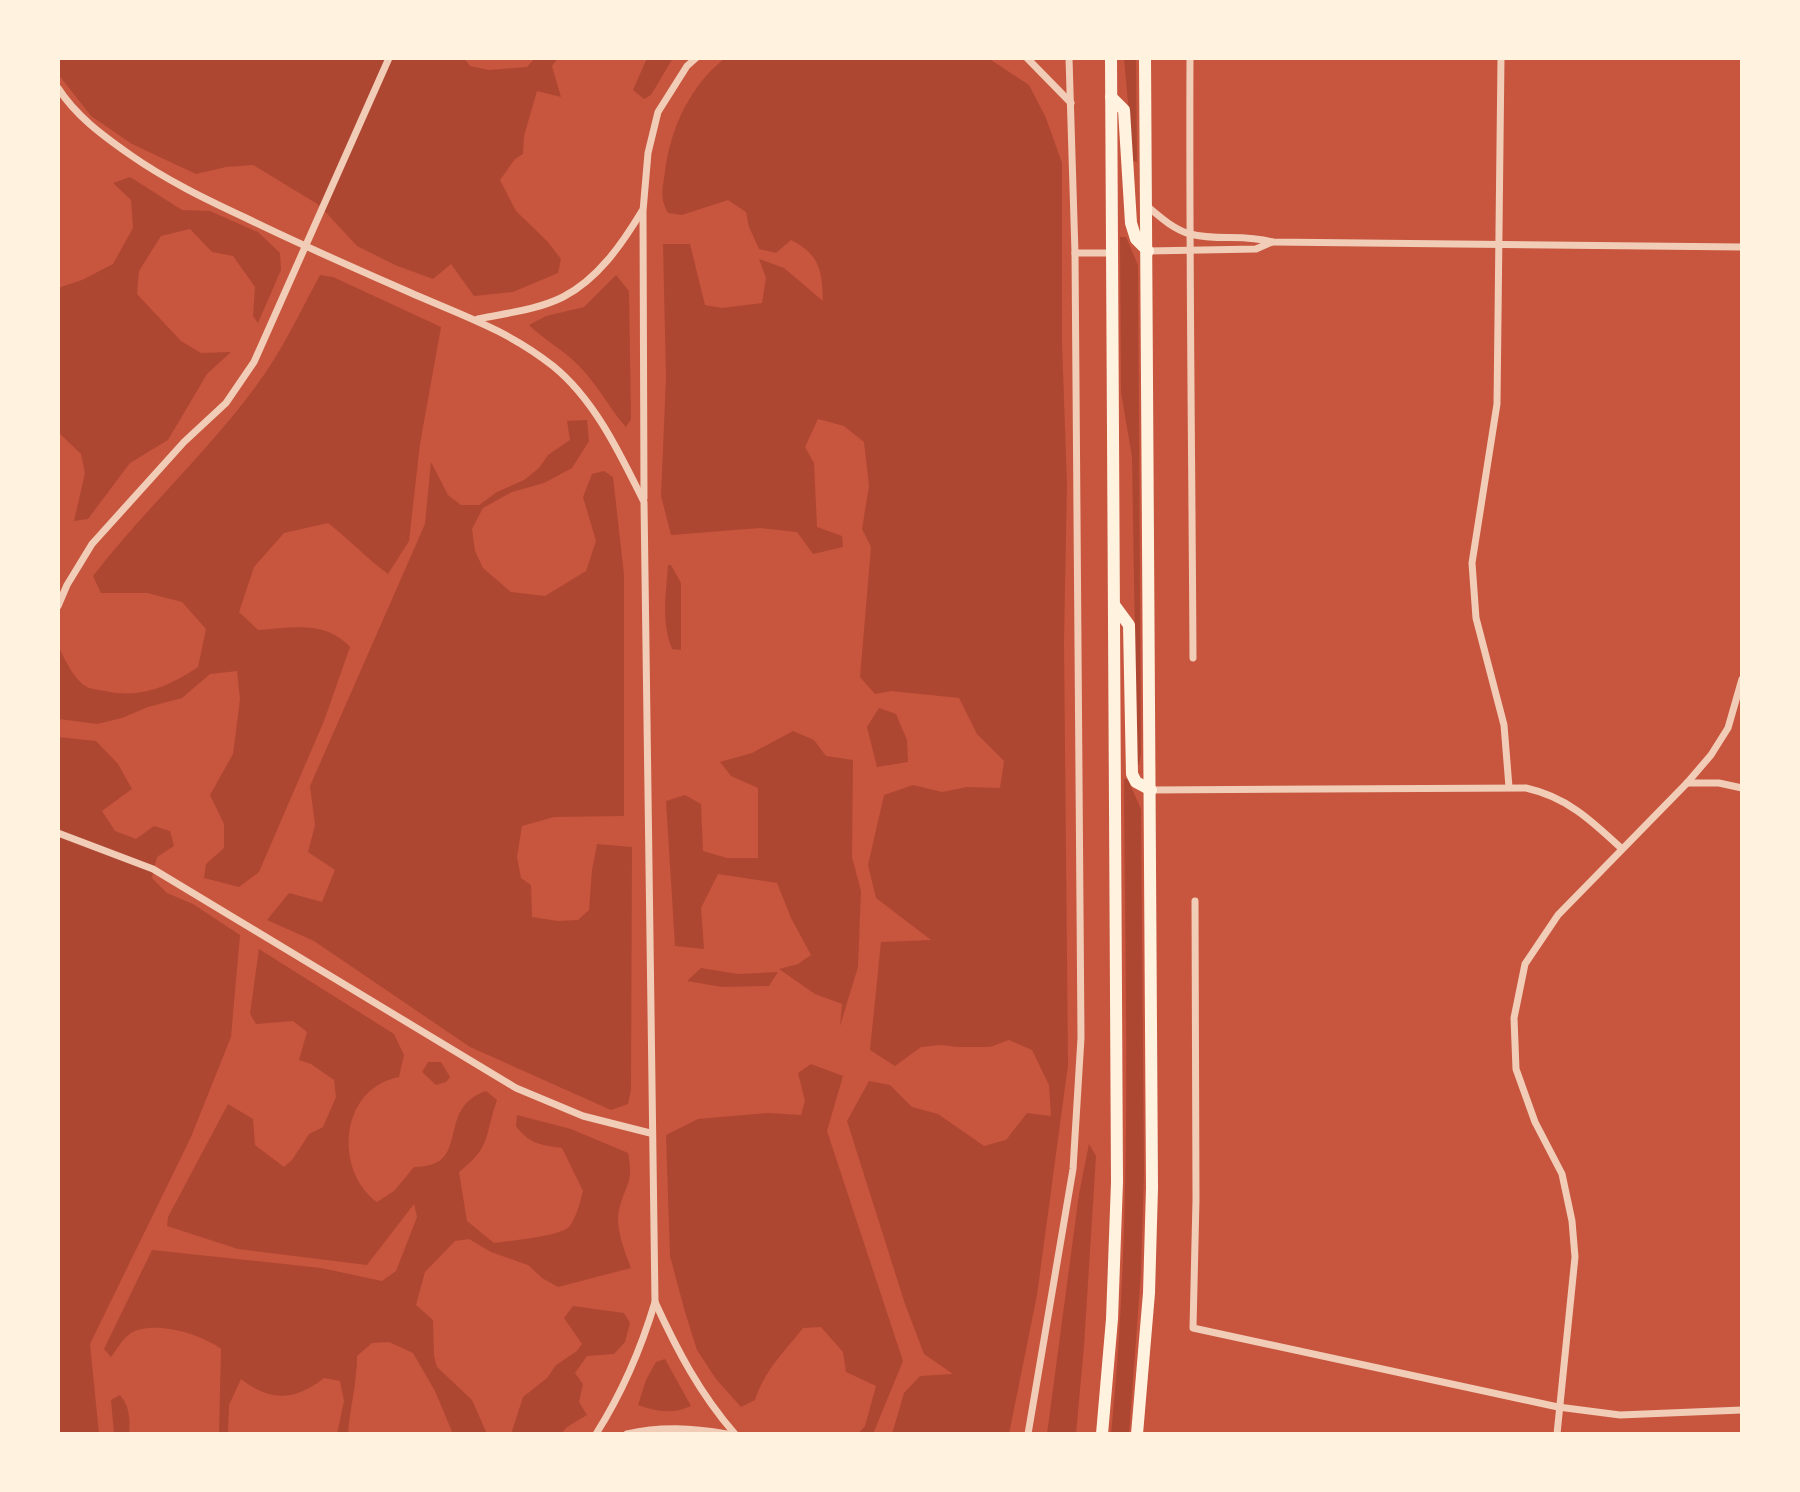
<svg xmlns="http://www.w3.org/2000/svg" width="1800" height="1492" font-family="'Public Sans',sans-serif">
<style>
.green{fill:#ae4732}
.lines{fill:none;stroke-linecap:round;stroke-linejoin:round}
.minor{stroke:#f1ccb7;stroke-width:7}
.trunk{stroke:#fff3e0;stroke-width:12}
</style>
<rect width="100%" height="100%" fill="#c8553d"/>
<!-- green -->
<g class="green">
<polygon points="58,58 464,58 470,66 489,70 527,67 535,58 558,58 552,66 561,97 537,91 524,136 523,154 515,159 500,180 516,211 547,241 561,259 558,273 513,292 474,296 451,264 433,279 395,265 357,246 319,205 253,165 226,167 196,174 132,144 91,116 58,74"/>
<polygon points="647,58 673,58 651,95 644,99 633,90"/>
<path d="M 725,58 L 988,58 L 1029,85 L 1046,118 L 1062,163 L 1062,344 L 1067,484 L 1064,641 L 1068,1065 L 1037,1295 L 1009,1434 L 892,1434 L 904,1393 L 920,1376 L 953,1374 L 924,1354 L 905,1304 L 847,1121 L 869,1081 L 890,1085 L 912,1107 L 938,1114 L 984,1146 L 1006,1140 L 1027,1113 L 1051,1116 L 1049,1085 L 1032,1050 L 1009,1040 L 990,1047 L 957,1047 L 941,1045 L 921,1047 L 895,1066 L 870,1050 L 881,942 L 931,940 L 876,898 L 868,865 L 884,795 L 913,785 L 942,792 L 967,787 L 1000,788 L 1004,761 L 977,734 L 959,698 L 891,691 L 875,694 L 860,677 L 871,547 L 862,529 L 869,486 L 864,442 L 844,426 L 818,419 L 805,447 L 814,463 L 817,527 L 842,536 L 843,547 L 813,554 L 797,532 L 760,528 L 671,535 L 661,496 L 666,377 L 663,244 L 690,244 L 705,305 L 722,308 L 762,303 L 766,278 L 759,259 L 784,268 L 823,301 C 822,270 820,255 791,240 L 776,253 L 759,249 L 749,227 L 746,212 L 728,200 L 682,215 L 668,213 C 659,197 663,188 665,171 C 671,127 690,86 725,58 Z"/>
<polygon points="1124,58 1136,58 1137,162 1133,161"/>
<polygon points="130,177 182,210 210,211 258,232 280,253 281,270 258,323 253,316 255,287 233,256 212,252 190,229 161,236 139,271 137,294 181,341 201,353 231,352 207,374 168,440 130,463 88,519 74,521 85,473 81,454 58,432 58,288 82,280 113,264 133,228 131,200 113,183"/>
<polygon points="1120,237 1126,237 1138,265 1141,753 1139,765 1137,765 1132,457 1121,392"/>
<path d="M 320,275 L 333,277 L 441,327 L 420,444 L 409,541 L 388,574 C 366,558 349,539 328,523 L 284,533 L 254,567 L 239,612 L 258,630 C 291,628 325,620 350,647 L 324,721 L 259,872 L 239,887 L 204,878 L 206,864 L 224,848 L 224,824 L 210,795 L 233,754 L 240,699 L 237,671 L 210,674 L 182,698 L 148,707 L 122,718 L 97,724 L 59,719 L 58,646 C 65,659 73,679 87,687 C 91,689 100,690 105,691 C 140,699 168,687 198,667 L 206,629 L 182,602 L 147,593 L 101,593 L 93,576 C 144,510 206,454 256,386 C 281,353 300,312 320,275 Z"/>
<path d="M 616,275 L 629,291 L 631,419 L 626,427 C 609,408 598,385 579,366 C 564,350 544,340 529,325 L 546,316 L 584,307 Z"/>
<polygon points="587,420 589,441 572,468 544,483 512,492 483,508 472,529 475,551 483,568 511,592 545,596 586,571 596,541 583,497 592,474 604,471 613,477 624,575 624,816 554,817 522,826 517,857 521,878 531,885 532,917 558,921 578,920 589,910 592,870 597,844 632,847 631,1089 628,1104 611,1110 470,1047 314,941 267,920 289,893 322,902 335,870 308,852 315,825 310,786 425,524 431,462 448,495 461,505 479,505 497,492 524,480 539,468 548,455 570,440 567,421"/>
<path d="M 668,565 L 671,565 L 681,583 L 681,650 L 672,649 C 661,621 666,595 668,565 Z"/>
<polygon points="879,708 896,714 907,740 908,762 877,767 867,727"/>
<polygon points="793,731 814,740 826,756 853,760 852,857 861,891 858,967 840,1026 842,1004 815,994 779,969 798,964 811,955 791,918 777,883 718,874 701,908 704,949 675,946 666,801 685,795 701,804 703,851 727,858 758,858 758,788 731,776 720,762 752,753"/>
<polygon points="58,737 96,741 118,764 132,789 102,811 115,831 136,839 154,826 170,831 174,846 157,857 152,878 167,893 193,904 240,935 231,1037 191,1137 90,1344 99,1434 58,1434"/>
<path d="M 1124,779 L 1128,780 L 1141,809 L 1144,1173 L 1141,1272 L 1129,1434 L 1111,1434 C 1133,1216 1125,998 1124,779 Z"/>
<path d="M 259,949 L 394,1034 L 404,1055 L 399,1077 C 340,1088 333,1170 377,1202 L 394,1191 L 414,1167 C 420,1167 428,1166 433,1164 C 464,1154 441,1106 486,1091 L 497,1100 C 484,1137 492,1146 459,1172 L 467,1221 L 494,1243 C 509,1241 560,1236 569,1227 C 577,1217 580,1202 583,1191 L 562,1148 C 541,1145 529,1144 516,1126 L 517,1115 L 571,1129 L 628,1153 C 634,1183 626,1183 619,1210 C 615,1228 625,1252 631,1268 L 558,1287 L 542,1278 L 528,1265 L 491,1252 L 469,1239 L 455,1241 L 425,1272 L 416,1305 L 433,1320 L 434,1356 L 437,1367 L 472,1400 L 487,1434 L 453,1434 L 435,1391 L 413,1353 L 389,1342 L 372,1343 L 357,1356 C 357,1383 350,1407 348,1434 L 337,1434 L 344,1401 L 340,1381 L 324,1378 C 295,1401 270,1402 241,1379 L 229,1405 L 228,1434 L 219,1434 L 221,1349 C 201,1334 154,1320 131,1333 C 123,1338 117,1349 111,1357 L 104,1349 L 152,1250 L 321,1268 L 382,1281 L 396,1271 L 417,1217 L 414,1204 L 367,1265 L 238,1249 L 167,1226 L 168,1217 L 228,1104 L 253,1119 L 255,1145 L 284,1167 L 292,1160 L 309,1134 L 323,1127 L 336,1097 L 334,1080 L 311,1064 L 299,1060 L 307,1032 L 293,1021 L 256,1024 L 250,1014 Z"/>
<polygon points="701,968 738,974 778,972 769,986 722,987 687,981"/>
<polygon points="428,1062 441,1062 450,1077 446,1082 436,1085 422,1072"/>
<path d="M 811,1064 L 843,1076 L 827,1131 L 903,1361 L 873,1434 L 858,1434 L 865,1426 L 876,1386 L 846,1372 L 843,1352 L 821,1327 L 803,1328 C 785,1351 764,1371 755,1400 L 741,1407 L 716,1379 L 697,1350 L 685,1312 L 670,1256 L 666,1135 L 698,1119 L 768,1113 L 801,1115 L 805,1101 L 798,1073 Z"/>
<polygon points="1089,1144 1096,1156 1084,1346 1076,1434 1047,1434 1079,1194"/>
<polygon points="573,1306 624,1313 630,1323 625,1342 614,1354 587,1356 575,1373 583,1384 579,1402 587,1415 567,1427 561,1434 511,1434 523,1397 547,1378 556,1365 577,1351 582,1344 564,1318"/>
<path d="M 665,1359 L 691,1406 C 674,1414 656,1412 638,1405 L 646,1380 L 656,1362 Z"/>
<path d="M 120,1395 C 130,1407 130,1419 129,1434 L 114,1434 L 111,1400 Z"/>
</g>
<g class="lines">
<!-- minor -->
<g class="minor">
<polyline points="1027,58 1071,103"/>
<path d="M 1190,58 C 1189,258 1192,458 1193,658"/>
<polyline points="1501,58 1497,404 1472,563 1476,618 1504,725 1509,787"/>
<path d="M 58,88 C 76,116 102,135 129,154 C 166,180 205,199 246,218 C 303,246 361,271 418,296 C 467,317 510,332 553,366 C 595,400 620,454 644,502 L 655,1302 C 677,1350 700,1394 735,1434"/>
<path d="M 1147,206 C 1160,217 1173,229 1190,234 C 1217,241 1244,234 1272,242 L 1742,247"/>
<polyline points="1148,251 1256,249 1272,242"/>
<polyline points="1075,253 1112,253"/>
<path d="M 478,319 C 506,313 537,310 563,297 C 598,279 622,244 642,211"/>
<polyline points="644,498 643,211 648,153 658,112 687,66 696,58"/>
<polyline points="58,606 67,585 92,544 184,442 226,403 254,362 389,58"/>
<polyline points="1687,783 1719,783 1742,788"/>
<path d="M 1151,790 L 1526,788 C 1567,797 1592,821 1621,848"/>
<polyline points="58,833 153,869 516,1088 583,1116 650,1133"/>
<polyline points="1195,901 1196,1200 1193,1328 1558,1407 1620,1415 1742,1410"/>
<path d="M 596,1434 C 622,1393 641,1349 655,1302"/>
<path d="M 627,1434 C 661,1426 692,1428 727,1434"/>
<polyline points="1028,1434 1073,1169 1081,1038 1075,253 1069,58"/>
<polyline points="1557,1434 1575,1257 1572,1221 1562,1174 1535,1122 1516,1069 1514,1018 1525,964 1558,915 1687,783 1711,755 1728,728 1742,679"/>
</g>
<!-- trunk -->
<g class="trunk">
<polyline points="1111,97 1124,110 1131,223 1136,239 1148,251"/>
<polyline points="1115,606 1129,625 1132,774 1136,782 1151,790"/>
<polyline points="1102,1434 1112,1319 1117,1182 1111,58"/>
<polyline points="1137,1434 1149,1293 1152,1188 1145,58"/>
</g>
</g>
<!-- border -->
<rect width="1800" height="1492" fill="none" stroke="#fff3e0" stroke-width="120"/>
</svg>
